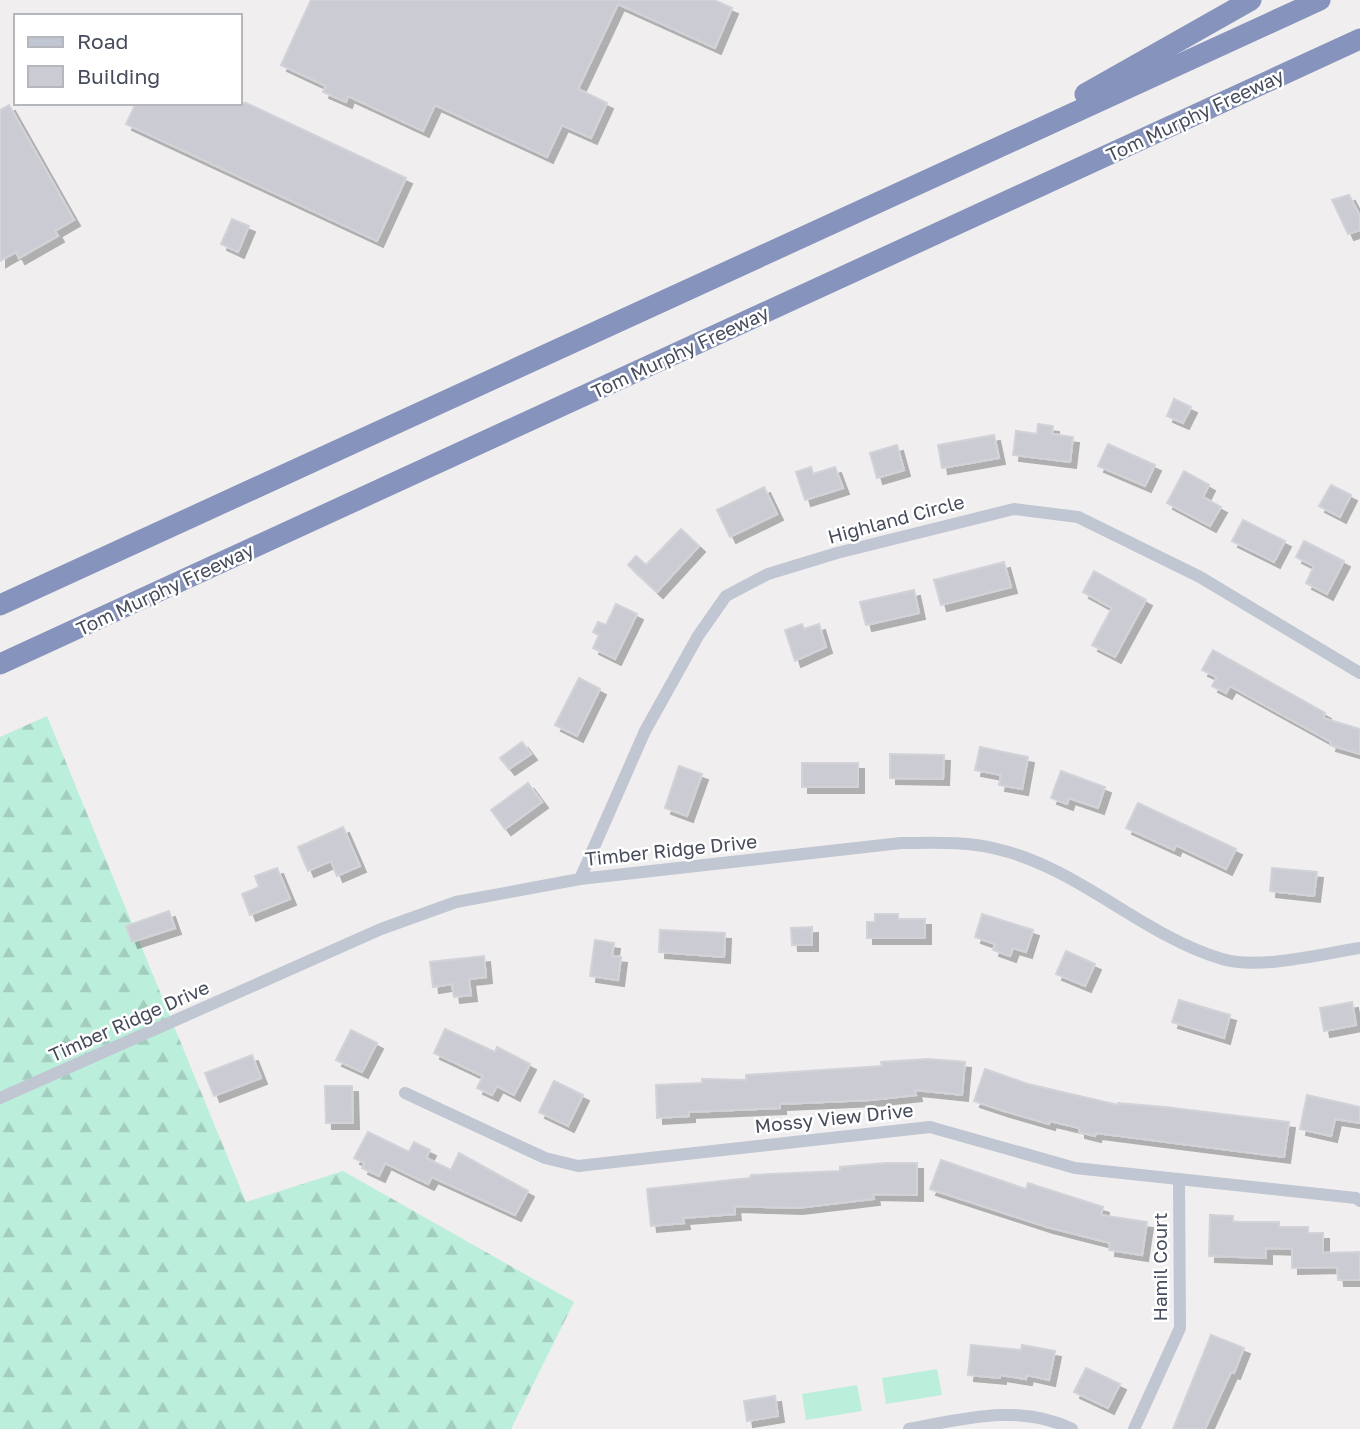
<svg xmlns="http://www.w3.org/2000/svg" width="1360" height="1429" font-family="'Golos Text',sans-serif">
<style>
.forest{fill:url(#forest-firs)}
.green{fill:#bceedc}
.building{fill:#cbccd3;stroke:#d2d2d9;stroke-width:2;filter:url(#shadow)}
.lines{fill:none;stroke-linecap:round;stroke-linejoin:round}
.street{stroke:#c1c6d3;stroke-width:12}
.highway{stroke:#8593bd;stroke-width:21}
.labels{text-anchor:middle;stroke-width:5;stroke-linejoin:round;paint-order:stroke}
.street-label{font-size:19px;fill:#464c5b;stroke:#fff}
</style>
<defs>
<pattern id="forest-firs" width="22" height="20" patternUnits="userSpaceOnUse" patternTransform="scale(1.75)"><rect width="22" height="20" fill="#bceedc"/><path d="M5 1l3.5 6h-7zM16 11l3.5 6h-7z" fill="#a3cebf"/></pattern>
<filter id="shadow"><feDropShadow dx="6" dy="6" stdDeviation="0" flood-color="#0004"/></filter>
</defs>
<rect width="100%" height="100%" fill="#f0eeee"/>
<!-- forest -->
<polygon class="forest" points="47,716 246,1202 343,1171 574,1302 511,1429 0,1429 0,737"/>
<!-- green -->
<g class="green">
<polygon points="937,1369 942,1395 886,1404 882,1378"/>
<polygon points="857,1385 862,1411 806,1420 802,1394"/>
</g>
<!-- building -->
<g class="building">
<polygon points="311,0 714,0 732,8 715,48 618,4 578,89 607,103 591,138 562,125 547,157 435,105 423,131 348,96 346,102 323,92 326,86 281,65"/>
<polygon points="136,103 246,103 406,178 377,241 126,124"/>
<polygon points="9,105 74,220 55,231 58,236 19,258 16,252 0,261 0,110"/>
<polygon points="1349,195 1360,216 1360,230 1348,234 1332,200"/>
<polygon points="232,219 249,226 238,252 221,244"/>
<polygon points="1174,399 1191,407 1183,423 1167,416"/>
<polygon points="1038,424 1053,426 1052,434 1073,437 1070,462 1013,455 1016,431 1037,434"/>
<polygon points="994,435 999,458 942,468 938,445"/>
<polygon points="1108,444 1155,465 1145,486 1098,466"/>
<polygon points="897,445 904,470 877,478 870,453"/>
<polygon points="811,467 813,474 835,467 843,488 805,500 796,472"/>
<polygon points="1184,471 1209,485 1203,497 1221,507 1210,526 1167,503"/>
<polygon points="1331,485 1351,495 1340,517 1319,506"/>
<polygon points="764,487 777,514 730,537 717,510"/>
<polygon points="1243,520 1285,541 1274,562 1232,541"/>
<polygon points="681,529 699,546 657,592 628,565 636,556 646,565"/>
<polygon points="1304,541 1344,561 1327,594 1306,583 1314,566 1296,557"/>
<polygon points="1004,562 1011,587 941,605 934,580"/>
<polygon points="1094,571 1146,600 1115,657 1092,645 1112,608 1083,592"/>
<polygon points="914,590 919,613 866,625 860,602"/>
<polygon points="616,604 637,614 615,659 593,648 599,635 593,632 598,622 606,625"/>
<polygon points="802,624 804,629 819,624 826,647 795,661 785,630"/>
<polygon points="1213,650 1325,713 1323,718 1360,729 1360,754 1330,745 1331,742 1230,686 1226,693 1212,686 1217,677 1202,670"/>
<polygon points="579,678 600,689 577,736 555,725"/>
<polygon points="522,742 531,754 509,769 500,758"/>
<polygon points="980,747 1028,757 1022,789 999,785 1001,775 975,770"/>
<polygon points="890,754 944,755 943,779 890,778"/>
<rect x="802" y="763" width="56" height="24"/>
<polygon points="679,766 702,774 687,816 665,808"/>
<polygon points="1061,771 1105,787 1098,808 1069,798 1067,804 1051,798"/>
<polygon points="528,783 542,802 505,829 491,810"/>
<polygon points="1138,803 1236,849 1226,869 1176,845 1174,850 1126,828"/>
<polygon points="343,827 360,866 337,876 331,861 308,871 298,847"/>
<polygon points="277,868 290,899 250,915 242,894 259,887 255,876"/>
<polygon points="1272,868 1317,872 1314,896 1270,891"/>
<polygon points="169,911 175,928 132,942 126,926"/>
<polygon points="875,914 898,914 898,919 925,919 925,938 867,938 867,922 875,922"/>
<polygon points="982,914 1033,930 1026,952 1013,948 1010,956 993,950 995,944 975,937"/>
<polygon points="812,927 812,945 792,945 791,928"/>
<polygon points="660,930 725,933 724,957 659,952"/>
<polygon points="595,940 614,943 612,956 621,957 618,980 590,976"/>
<polygon points="1066,951 1095,964 1085,986 1056,974"/>
<polygon points="484,956 486,977 469,979 471,995 454,997 452,984 433,987 430,962"/>
<polygon points="1179,1000 1230,1015 1224,1038 1172,1022"/>
<polygon points="1352,1002 1356,1025 1324,1031 1320,1008"/>
<polygon points="445,1029 495,1052 497,1047 530,1064 514,1095 497,1086 492,1095 477,1088 483,1076 434,1053"/>
<polygon points="351,1030 377,1043 362,1072 336,1060"/>
<polygon points="252,1055 261,1078 214,1096 205,1073"/>
<polygon points="928,1059 965,1062 962,1095 915,1090 916,1095 870,1100 780,1104 780,1108 689,1112 689,1116 657,1118 656,1085 702,1083 702,1079 746,1080 746,1075 882,1066 881,1062"/>
<polygon points="985,1069 1028,1084 1118,1105 1118,1103 1165,1107 1289,1122 1284,1157 1096,1133 1095,1136 1079,1132 1079,1128 1050,1121 1049,1124 1004,1111 974,1101"/>
<polygon points="554,1081 583,1095 568,1126 539,1112"/>
<polygon points="325,1086 352,1086 353,1123 326,1123"/>
<polygon points="1307,1095 1360,1107 1360,1123 1335,1119 1331,1136 1300,1129"/>
<polygon points="368,1132 409,1152 414,1142 430,1150 426,1158 451,1170 459,1153 528,1191 515,1215 432,1177 428,1184 385,1163 379,1176 362,1168 365,1163 354,1158"/>
<polygon points="941,1160 1026,1189 1028,1183 1103,1207 1101,1215 1147,1222 1142,1255 1109,1250 1110,1243 1047,1227 930,1189"/>
<polygon points="886,1163 917,1163 917,1195 873,1194 874,1199 797,1208 734,1206 735,1214 683,1218 684,1223 651,1226 647,1189 750,1178 751,1175 840,1171 840,1167"/>
<polygon points="1210,1215 1233,1216 1233,1222 1279,1222 1279,1227 1308,1227 1308,1233 1323,1233 1323,1253 1360,1252 1360,1280 1338,1280 1337,1267 1292,1268 1292,1249 1266,1248 1266,1258 1209,1256"/>
<polygon points="1211,1335 1244,1348 1234,1373 1231,1372 1205,1429 1173,1429"/>
<polygon points="971,1345 1021,1350 1022,1345 1055,1351 1049,1380 1027,1375 1026,1379 1000,1375 1000,1378 968,1375"/>
<polygon points="1086,1368 1120,1384 1108,1408 1074,1392"/>
<polygon points="775,1396 778,1416 747,1421 744,1401"/>
</g>
<g class="lines">
<!-- street -->
<g class="street">
<polyline points="580,879 645,731 698,636 726,596 768,574 837,553 1014,509 1078,517 1200,577 1360,673"/>
<polyline points="405,1093 545,1158 578,1166 930,1127 1075,1168 1356,1198 1360,1201"/>
<path d="M 0,1098 L 381,929 L 456,902 L 580,879 L 901,843 C 932,843 965,841 997,849 C 1079,868 1142,935 1222,959 C 1260,970 1321,954 1360,948"/>
<path d="M 909,1429 C 963,1419 1019,1403 1072,1429"/>
<polyline points="1134,1429 1180,1328 1179,1179"/>
</g>
<!-- highway -->
<g class="highway">
<polyline points="1085,94 1251,0"/>
<polyline points="0,605 1320,0"/>
<polyline points="0,664 1360,39"/>
</g>
</g>
<g class="labels">
<!-- street labels -->
<g class="street-label">
<text transform="translate(1195 115) rotate(-25)" y="7">Tom Murphy Freeway</text>
<text transform="translate(680 352) rotate(-25)" y="7">Tom Murphy Freeway</text>
<text transform="translate(896 519) rotate(-15)" y="7">Highland Circle</text>
<text transform="translate(165 589) rotate(-25)" y="7">Tom Murphy Freeway</text>
<text transform="translate(671 850) rotate(-6)" y="7">Timber Ridge Drive</text>
<text transform="translate(129 1021) rotate(-24)" y="7">Timber Ridge Drive</text>
<text transform="translate(834 1118) rotate(-6)" y="7">Mossy View Drive</text>
<text transform="translate(1160 1267) rotate(-90)" y="7">Hamil Court</text>
</g>
</g>
<!-- legend -->
<rect x="14" y="14" width="228" height="91" fill="#ffffff" stroke="#b5b7bd" stroke-width="2"/>
<rect x="28" y="37" width="35" height="10" fill="#c1c6d3" stroke="#b5b7bd" stroke-width="2"/>
<text x="77" y="49" font-size="21" fill="#464c5b">Road</text>
<rect x="28" y="66" width="35" height="21" fill="#cbccd3" stroke="#b5b7bd" stroke-width="2"/>
<text x="77" y="84" font-size="21" fill="#464c5b">Building</text>
</svg>
